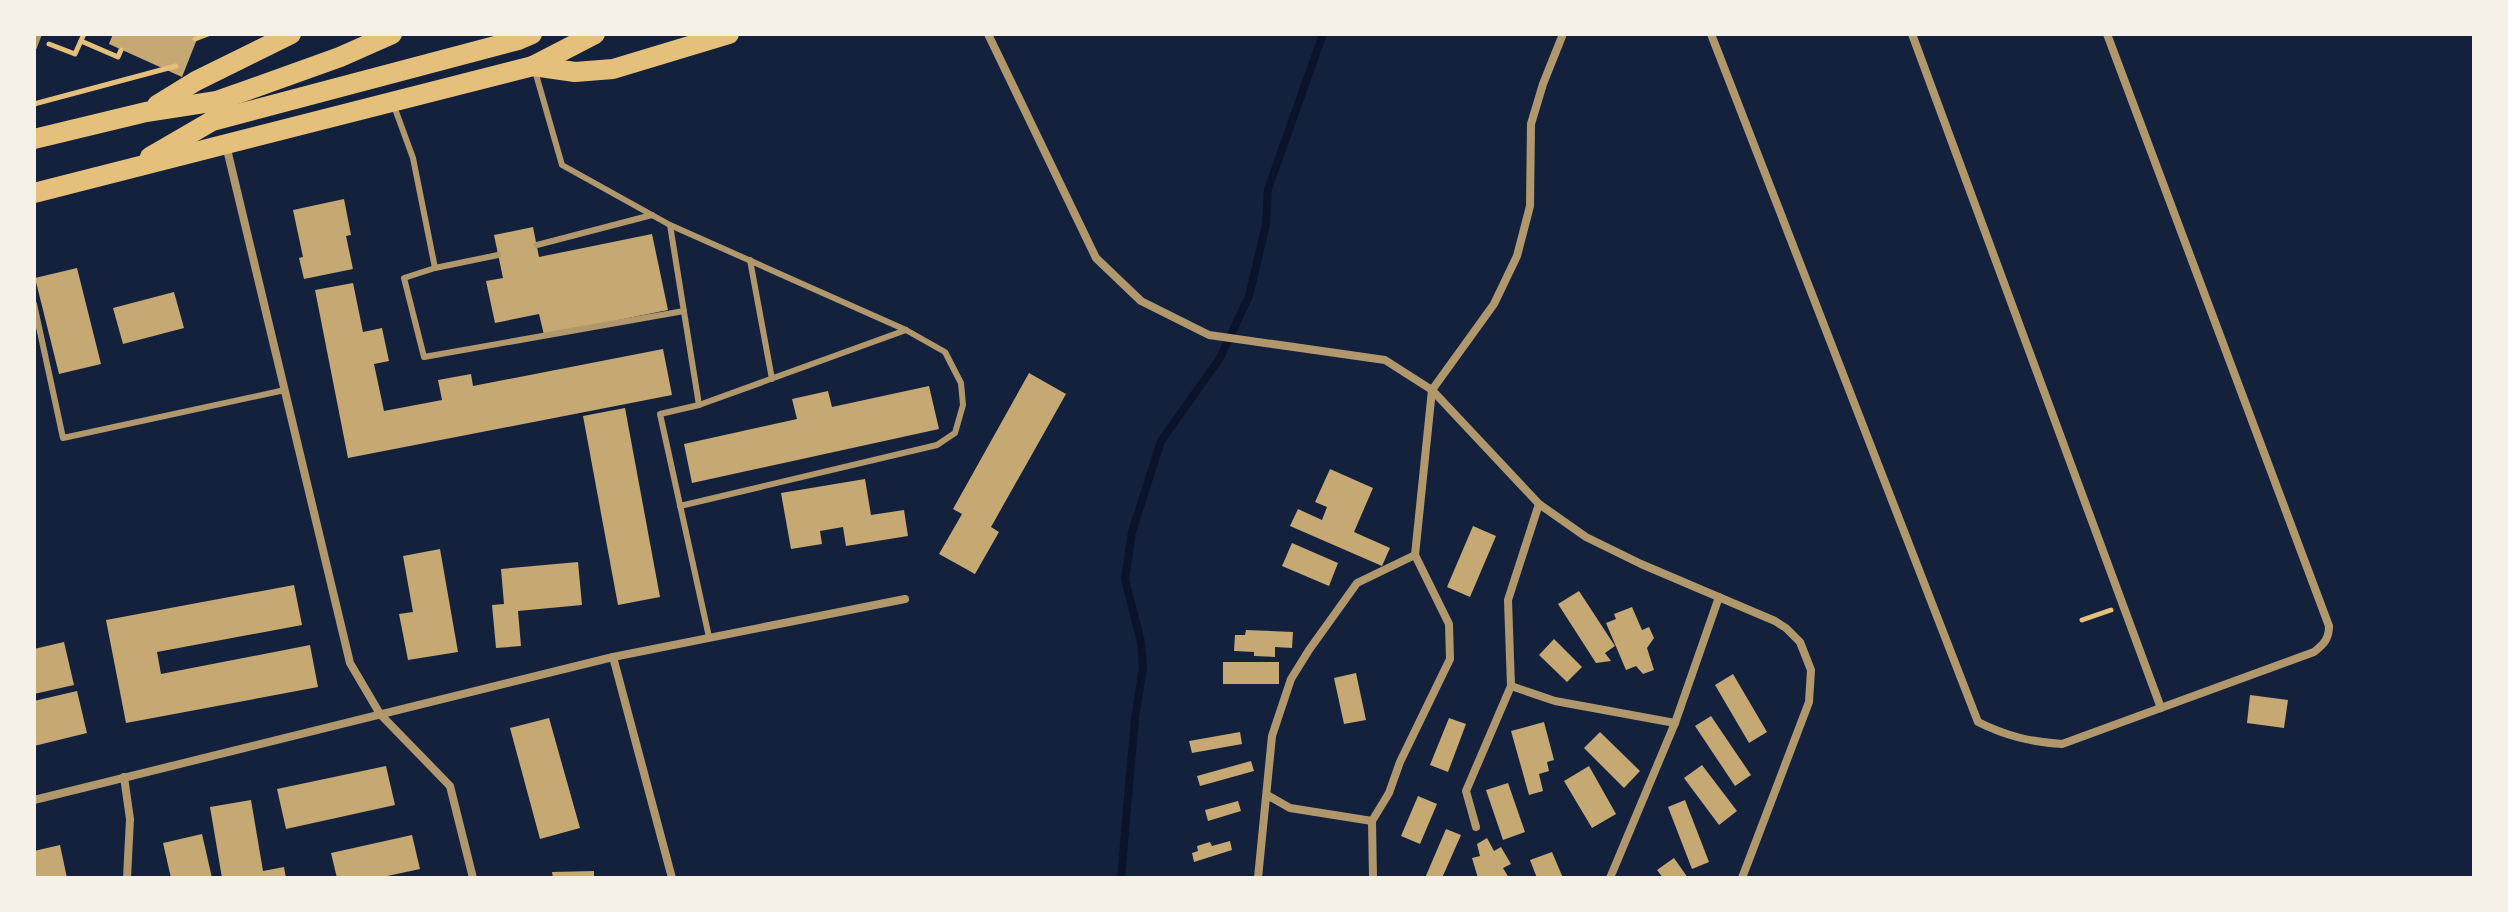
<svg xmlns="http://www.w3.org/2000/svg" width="2508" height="912" font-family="'Open Sans',sans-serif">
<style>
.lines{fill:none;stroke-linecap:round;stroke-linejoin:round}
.stream{stroke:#0b132b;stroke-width:8}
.building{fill:#c6a872}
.path{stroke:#e5c07b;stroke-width:5}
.service{stroke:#b1986c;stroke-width:6}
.minor{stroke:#b1986c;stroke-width:8}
.primary{stroke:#e5c07b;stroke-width:20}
</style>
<rect width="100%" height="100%" fill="#14213d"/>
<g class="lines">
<!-- stream -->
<polyline class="stream" points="1121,878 1135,718 1143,668 1141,642 1125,579 1132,532 1161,441 1220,358 1249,296 1266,225 1268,189 1323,34"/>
</g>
<!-- building -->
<g class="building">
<polygon points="113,34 199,34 182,77 109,44"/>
<polygon points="344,199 351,235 346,236 353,269 304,279 299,258 303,257 293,210"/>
<polygon points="533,227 539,257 652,234 668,310 544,335 539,314 495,323 486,281 503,278 494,235"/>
<polygon points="77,268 101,364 59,374 35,278"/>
<polygon points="353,283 363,332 382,328 389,361 374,364 384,411 442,400 438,380 471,374 473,386 663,349 672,395 348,458 315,290"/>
<polygon points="174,292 184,328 123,344 113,308"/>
<polygon points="1029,373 1066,394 991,527 999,532 975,574 939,554 962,514 953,509"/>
<polygon points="929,386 939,429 692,483 684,444 797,419 792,399 828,391 832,407"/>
<polygon points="625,408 660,597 618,605 583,416"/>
<polygon points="1330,469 1373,488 1354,532 1390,548 1382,566 1290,526 1298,509 1322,520 1327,507 1315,502"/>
<polygon points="865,479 871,515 904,510 908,536 846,546 843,527 820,531 822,544 791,549 781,493"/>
<polygon points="1473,526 1496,536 1470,597 1447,587"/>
<polygon points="1292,543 1338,563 1329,586 1282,566"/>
<polygon points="440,549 458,652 408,660 399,614 413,612 403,556"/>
<polygon points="578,562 582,605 518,611 521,646 496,648 492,605 504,604 501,569"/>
<polygon points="294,585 302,625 157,652 161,674 310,645 318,687 126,723 106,620"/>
<polygon points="1579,591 1615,646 1605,653 1611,661 1596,663 1558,604"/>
<polygon points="1632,607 1642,630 1649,627 1654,638 1647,648 1654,670 1643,674 1636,666 1626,670 1606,623 1616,619 1614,614"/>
<polygon points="1246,630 1293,632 1292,648 1275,647 1275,657 1254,656 1254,652 1234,651 1235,635 1245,635"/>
<polygon points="1554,639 1582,667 1567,682 1539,655"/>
<polygon points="64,642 74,685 34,694 34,649"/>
<rect x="1223" y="662" width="56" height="22"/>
<polygon points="1356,673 1366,720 1344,724 1334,678"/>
<polygon points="1733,674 1767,732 1749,743 1715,685"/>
<polygon points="77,691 87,733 34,746 34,701"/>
<polygon points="2250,695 2288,700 2284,728 2247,723"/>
<polygon points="1711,716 1751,775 1735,786 1695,726"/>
<polygon points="549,718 580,828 540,839 510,728"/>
<polygon points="1449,718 1466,724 1448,772 1430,765"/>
<polygon points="1544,722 1554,760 1547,762 1549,771 1539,774 1543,791 1529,795 1511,731"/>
<polygon points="1240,732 1242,744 1192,753 1189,741"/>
<polygon points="1600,732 1640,771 1624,788 1584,748"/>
<polygon points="1251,761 1254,771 1200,786 1197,776"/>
<polygon points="1702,765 1737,811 1719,825 1684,778"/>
<polygon points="386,766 395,805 286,829 277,789"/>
<polygon points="1589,766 1616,814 1592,828 1564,781"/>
<polygon points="1508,783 1525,832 1503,840 1486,790"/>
<polygon points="1418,796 1437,804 1420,844 1401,836"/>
<polygon points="251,800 263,871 284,867 286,878 222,878 210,807"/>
<polygon points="1685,800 1709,862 1692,869 1668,807"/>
<polygon points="1238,801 1241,811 1208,821 1205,810"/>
<polygon points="1446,829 1461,835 1442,878 1425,878"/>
<polygon points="202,834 212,878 171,878 163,843"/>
<polygon points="412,835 420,869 378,878 337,878 331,853"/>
<polygon points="1487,838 1494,851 1501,847 1511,864 1503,868 1509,878 1478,878 1472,858 1480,856 1477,844"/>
<polygon points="1230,841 1232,850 1194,862 1192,853 1198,851 1197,846 1210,842 1212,846"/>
<polygon points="60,845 67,878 34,878 34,851"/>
<polygon points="1552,852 1563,878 1537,878 1530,860"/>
<polygon points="1674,858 1688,878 1663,878 1657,870"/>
<polygon points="594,871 594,878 553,878 552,872"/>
</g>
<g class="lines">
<!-- path -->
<g class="path">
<polyline points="195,39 208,34"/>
<polyline points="81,41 118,57 121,50"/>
<polyline points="49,44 75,54 84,34"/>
<polyline points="34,104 176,66"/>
<polyline points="2082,620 2111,610"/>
</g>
<!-- service -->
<g class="service">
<polyline points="34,47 39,34"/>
<polyline points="535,71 562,165 670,225 699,405 660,414 709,637"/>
<polyline points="394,106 413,158 435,268 404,278 424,357 684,311"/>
<polyline points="670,225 906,330 945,352 961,383 963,405 955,433 937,445 680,506"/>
<polyline points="537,245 652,215"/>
<polyline points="750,260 772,379"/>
<polyline points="435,268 498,255"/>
<polyline points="34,304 63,438 285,390"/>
<polyline points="699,405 906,330"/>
</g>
<!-- minor -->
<g class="minor">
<polyline points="988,34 1096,258 1141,301 1209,335 1385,360 1432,390 1539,504 1586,537 1641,564 1775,621 1786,628 1800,642 1811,670 1809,702 1742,878"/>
<path d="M 1711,34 L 1978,722 C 2006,736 2031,742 2062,744 L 2314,652 C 2324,644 2329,639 2329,626 L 2107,34"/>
<polyline points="1912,34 2161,708"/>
<polyline points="226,145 350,663 380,714 450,786 473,878"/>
<polyline points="613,657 672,878"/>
<polyline points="1511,686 1555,701 1675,723"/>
<polyline points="124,777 130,819 127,878"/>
<polyline points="1267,795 1290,808 1372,821"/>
<polyline points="34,800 613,657 905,599"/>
<polyline points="1372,821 1389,793 1400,762 1450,659 1449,624 1415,555 1432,390 1494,304 1517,256 1530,206 1531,124 1543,84 1563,34"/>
<polyline points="1372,821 1373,878"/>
<polyline points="1476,827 1466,791 1511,686 1508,600 1539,504"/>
<polyline points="1258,878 1272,736 1291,679 1309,650 1357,583 1415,555"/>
<polyline points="1610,878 1675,723 1719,597"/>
</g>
<!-- primary -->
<g class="primary">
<polyline points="533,66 595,34"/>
<polyline points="157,105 196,81 291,34"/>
<polyline points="34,139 146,112 217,101 340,57 392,34"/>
<polyline points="150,157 212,121 518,40 532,34"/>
<polyline points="34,193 533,66 575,72 613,69 729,34"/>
</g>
</g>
<!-- border -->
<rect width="2508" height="912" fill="none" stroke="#f6f1e7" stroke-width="72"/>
</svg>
